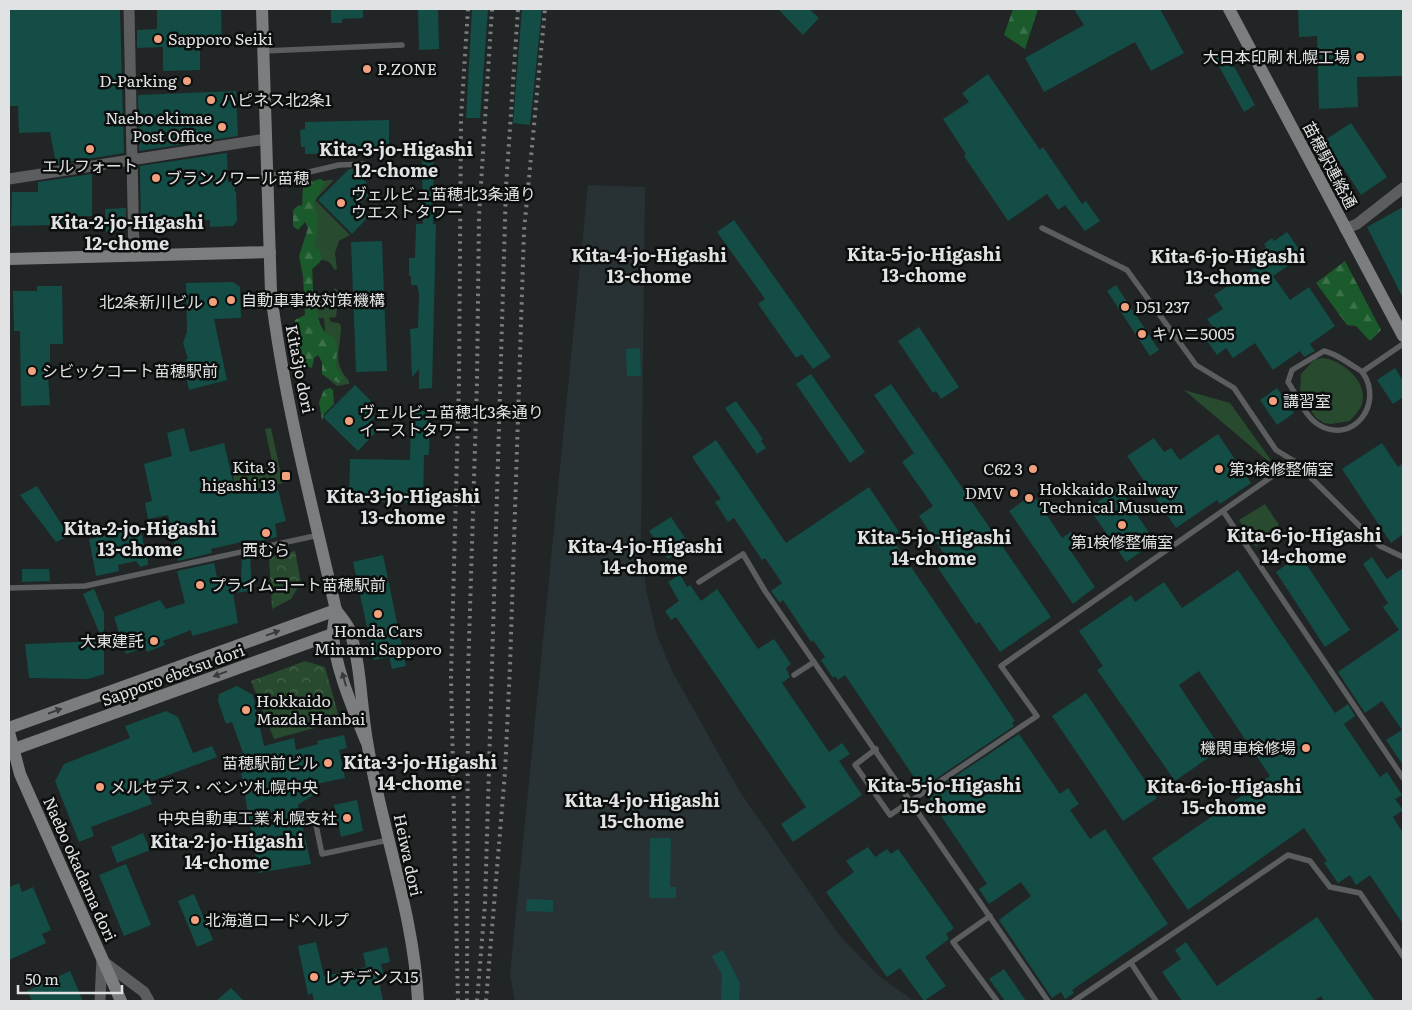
<svg xmlns="http://www.w3.org/2000/svg" width="1412" height="1010" font-family="Literata,'Noto Sans JP',serif">
<style>
.built{fill:#283235}
.green{fill:#284a2e}
.forest{fill:url(#forest-firs)}
.park{fill:url(#park-crowns)}
.building{fill:#134d46}
.lines{fill:none;stroke-linecap:round;stroke-linejoin:round}
.lane{stroke:#5c5d5f;stroke-width:5.5}
.street{stroke:#5c5d5f;stroke-width:11}
.secondary{stroke:#7c7d7f;stroke-width:12}
.rail{stroke:#7a7d7e;stroke-width:4;stroke-dasharray:2.5 5;stroke-linecap:butt}
.oneway{fill:#393a3b}
.poi-dot{fill:#f1a17d;stroke:#0c0e0e;stroke-width:2}
.labels{text-anchor:middle;stroke-width:5;stroke-linejoin:round;paint-order:stroke}
.poi-label{font-size:16px;fill:#e0e2e3;stroke:#0c0e0e;text-anchor:start}
.street-label{font-size:16px;fill:#e0e2e3;stroke:#0c0e0e}
.neighbourhood-label{font-size:18px;font-weight:bold;fill:#e0e2e3;stroke:#0c0e0e}
</style>
<defs>
<pattern id="forest-firs" width="22" height="20" patternUnits="userSpaceOnUse" patternTransform="scale(1.25)"><rect width="22" height="20" fill="#1b5a2b"/><path d="M5 1l3.5 6h-7zM16 11l3.5 6h-7z" fill="#3c714a"/></pattern>
<pattern id="park-crowns" width="20" height="18" patternUnits="userSpaceOnUse" patternTransform="scale(1.25)"><rect width="20" height="18" fill="#284a2e"/><path d="M2 6a3 3 0 1 1 6 0M12 15a3 3 0 1 1 6 0" fill="none" stroke="#47644c"/></pattern>
</defs>
<rect width="100%" height="100%" fill="#212526"/>
<!-- built -->
<polygon class="built" points="588,185 645,187 641,538 646,590 657,635 672,671 740,792 839,935 879,976 914,1001 515,1001 510,974"/>
<!-- green -->
<g class="green">
<path d="M 328,180 L 334,180 L 315,200 L 350,235 L 339,241 L 335,253 L 337,269 L 334,270 C 330,258 323,260 312,261 L 313,289 L 317,297 L 328,297 L 335,288 L 339,292 L 336,317 L 329,318 L 331,322 L 339,323 L 341,326 C 341,349 331,361 349,381 L 349,384 L 337,386 L 322,374 L 322,362 L 318,354 L 325,330 L 324,318 L 310,319 L 309,185 Z"/>
<path d="M 1322,358 C 1341,359 1369,382 1362,404 C 1360,410 1354,416 1350,421 L 1331,424 L 1324,423 L 1316,418 L 1300,394 L 1301,374 L 1314,360 Z"/>
<polygon points="1184,390 1230,403 1271,460 1268,461"/>
<polygon points="271,428 283,483 237,493 232,471 239,469 240,474 273,466 265,429"/>
<polygon points="1265,504 1279,525 1256,547 1239,520"/>
</g>
<!-- forest -->
<g class="forest">
<polygon points="1013,9 1038,9 1025,49 1004,35"/>
<path d="M 320,179 L 324,181 L 324,184 L 314,203 C 320,219 318,232 314,248 L 319,249 C 324,260 321,262 312,269 C 312,284 315,325 327,334 C 329,335 332,336 334,337 L 337,346 L 336,368 L 344,379 L 339,383 L 322,374 L 322,362 L 318,355 L 314,358 L 312,368 L 303,365 C 296,352 294,335 295,320 L 305,315 L 303,276 L 299,256 L 308,228 L 305,222 L 298,230 L 293,226 L 293,210 L 299,205 L 302,206 L 303,184 Z"/>
<polygon points="1345,261 1381,330 1370,341 1356,326 1347,325 1316,283"/>
<polygon points="330,388 333,390 334,404 324,414 322,420 319,402 324,390"/>
</g>
<!-- park -->
<g class="park">
<polygon points="295,551 301,582 291,599 272,609 269,557"/>
<polygon points="305,661 325,667 340,721 274,739 251,681"/>
</g>
<!-- building -->
<g class="building">
<polygon points="9,9 120,9 124,153 56,164 50,132 19,133 18,106 9,106"/>
<polygon points="157,9 221,9 222,45 200,45 200,70 163,71 163,47 137,48 137,30 157,29"/>
<polygon points="331,9 363,9 363,18 342,19 342,23 331,23"/>
<polygon points="472,9 488,9 480,118 466,118"/>
<polygon points="522,9 542,9 530,125 513,123"/>
<polygon points="778,9 809,9 819,18 803,35"/>
<polygon points="1074,9 1160,9 1184,53 1151,71 1135,42 1044,92 1025,58 1084,25"/>
<polygon points="1298,9 1403,9 1403,76 1357,77 1358,107 1319,109 1317,36 1299,37"/>
<polygon points="418,10 438,10 439,49 419,50"/>
<polygon points="1225,50 1255,105 1244,112 1214,57"/>
<polygon points="988,74 1040,150 1043,147 1082,204 1086,201 1100,221 1085,231 1065,205 1058,210 1047,194 1008,221 964,156 966,154 943,119 969,102 962,93"/>
<polygon points="236,91 238,136 139,151 138,95"/>
<polygon points="389,120 389,152 305,154 305,147 301,147 300,130 305,129 305,122"/>
<polygon points="1351,123 1387,177 1361,195 1325,140"/>
<polygon points="227,153 228,182 234,182 235,192 236,191 237,221 233,226 210,227 210,220 176,221 177,228 141,228 140,166"/>
<polygon points="422,157 434,157 433,224 436,224 432,388 419,389 419,369 412,377 410,329 418,328 419,294 417,285 411,285 411,276 409,276 409,258 415,258 416,224 423,224"/>
<polygon points="349,169 353,169 367,183 362,188 369,195 358,206 369,216 352,234 318,200"/>
<polygon points="92,174 92,216 74,216 74,230 52,230 52,225 11,226 12,192 38,192 38,182"/>
<polygon points="1403,207 1403,298 1367,227"/>
<polygon points="126,208 126,228 123,228 123,231 106,232 105,209"/>
<polygon points="734,220 831,357 813,369 802,354 796,358 758,304 765,299 717,232"/>
<polygon points="1287,232 1301,252 1290,260 1292,263 1273,276 1290,300 1309,287 1335,326 1310,344 1315,351 1304,357 1300,351 1273,370 1255,343 1233,358 1226,348 1217,355 1203,335 1213,327 1207,319 1223,309 1214,295 1256,267 1251,261 1266,247 1264,244 1272,238 1274,241"/>
<polygon points="382,241 387,371 356,372 351,242"/>
<polygon points="233,282 240,287 241,318 214,319 227,380 189,390 185,372 186,359 188,359 183,343 187,332 186,283"/>
<polygon points="1116,285 1159,350 1150,356 1107,291"/>
<polygon points="37,286 62,286 63,344 50,344 50,362 47,362 50,405 21,406 20,331 14,331 13,291 37,291"/>
<polygon points="919,327 959,387 941,399 936,391 933,393 898,341"/>
<polygon points="640,348 641,376 627,376 626,349"/>
<polygon points="1395,368 1403,381 1403,397 1393,404 1377,380"/>
<polygon points="811,374 865,452 850,463 796,384"/>
<polygon points="891,384 1051,617 1000,652 979,622 976,624 938,568 948,560 919,516 933,506 902,462 914,453 874,395"/>
<polygon points="355,385 371,401 365,407 375,417 368,424 376,432 358,451 323,417"/>
<polygon points="1277,388 1294,413 1277,425 1260,400"/>
<polygon points="736,401 763,439 761,441 766,448 757,454 725,408"/>
<polygon points="411,411 430,411 429,455 424,455 423,503 349,501 350,459 410,460"/>
<polygon points="184,428 190,452 224,443 236,494 277,485 286,521 275,524 277,537 250,543 250,540 211,549 212,553 178,561 168,515 148,519 145,503 152,501 144,464 172,456 167,433"/>
<polygon points="1218,434 1251,483 1220,504 1217,500 1176,528 1127,456 1154,438 1164,452 1171,448 1180,460"/>
<polygon points="716,440 786,543 869,487 899,532 891,537 1015,721 1012,723 1014,726 922,788 920,786 845,675 838,680 835,676 833,678 821,660 825,657 813,640 811,642 783,600 780,603 771,591 782,583 765,558 762,560 734,518 728,522 715,502 721,499 692,457"/>
<polygon points="1382,443 1398,467 1403,463 1403,534 1391,543 1342,469"/>
<polygon points="37,486 69,536 56,542 20,495"/>
<polygon points="1119,487 1155,542 1126,562 1089,508"/>
<polygon points="1033,494 1062,538 1071,532 1077,541 1068,547 1095,587 1073,604 1009,511"/>
<polygon points="671,517 689,544 668,559 649,531"/>
<polygon points="140,524 144,547 147,546 148,565 140,567 136,561 118,565 119,571 96,576 89,539 113,534 113,530"/>
<polygon points="250,555 252,591 233,593 238,623 192,636 191,630 163,641 165,645 147,652 145,647 126,654 114,617 160,600 166,609 185,603 177,571 214,563 217,577 241,577 242,557"/>
<polygon points="383,555 406,666 392,669 389,657 374,660 353,562"/>
<polygon points="1300,555 1350,630 1325,647 1276,572"/>
<polygon points="1372,557 1387,579 1403,568 1403,765 1386,740 1402,730 1382,701 1365,713 1338,672 1399,630 1383,607 1388,603 1363,564"/>
<polygon points="22,569 49,569 50,581 22,582"/>
<polygon points="1238,570 1335,713 1348,704 1355,716 1344,724 1380,777 1387,772 1402,795 1395,799 1403,810 1393,817 1403,833 1403,924 1370,875 1356,885 1350,875 1338,883 1324,863 1327,861 1304,828 1188,910 1152,858 1270,776 1199,671 1179,685 1221,749 1175,781 1097,670 1103,666 1079,631 1131,595 1135,602 1164,582 1182,608"/>
<polygon points="680,574 687,587 690,585 701,601 717,589 758,649 774,639 791,664 786,668 790,677 782,683 829,752 842,743 850,754 839,761 862,795 793,842 781,824 806,807 676,617 671,620 665,611 679,601 668,582"/>
<polygon points="94,589 104,613 104,674 88,679 29,678 25,644 103,641 83,594"/>
<polygon points="237,686 253,695 264,746 294,738 296,750 318,744 317,741 344,735 347,748 339,750 345,778 316,784 318,792 298,805 311,864 258,873 238,754 243,753 232,722 226,724 218,701 219,694"/>
<polygon points="1086,693 1157,798 1123,821 1052,716"/>
<polygon points="166,711 178,717 193,753 212,746 217,757 144,784 152,804 91,827 94,836 79,842 55,781 64,764 130,738 125,726"/>
<polygon points="1019,734 1060,794 1068,788 1079,804 1070,810 1090,839 1105,829 1168,924 1072,990 1074,993 1065,999 1061,992 1052,998 999,920 1031,896 1021,882 989,904 979,889 987,884 927,795"/>
<polygon points="357,800 363,831 341,837 334,805"/>
<polygon points="143,833 150,850 117,863 111,847"/>
<polygon points="650,838 671,838 670,887 676,887 676,898 649,898"/>
<polygon points="868,847 875,857 887,849 891,854 898,849 954,928 946,934 949,939 925,957 946,986 924,1001 900,968 887,977 826,892 854,872 846,861"/>
<polygon points="126,864 151,925 124,936 99,875"/>
<polygon points="19,883 22,892 33,887 51,930 42,934 46,943 9,960 9,887"/>
<polygon points="194,894 213,940 197,947 178,901"/>
<polygon points="527,899 553,900 553,912 526,911"/>
<polygon points="1317,917 1375,1001 1324,1001 1321,996 1314,1001 1182,1001 1162,972 1181,959 1175,950 1186,942 1217,986"/>
<polygon points="316,942 324,976 366,967 363,953 387,947 390,962 381,964 385,980 379,981 383,1001 314,1001 312,993 308,995 298,946"/>
<polygon points="723,950 740,983 739,1000 721,1000 722,975 712,956"/>
<polygon points="1004,969 1026,1001 1005,1001 989,979"/>
<polygon points="70,971 83,1001 32,1001 27,991"/>
<polygon points="231,988 244,1001 216,1001"/>
</g>
<g class="lines">
<!-- lane -->
<g class="lane">
<polyline points="264,51 402,45"/>
<polyline points="268,175 309,172 339,165 364,164 374,171 409,171"/>
<polyline points="1042,228 1127,270 1196,365 1234,388 1276,450 1294,461 1380,546 1403,557"/>
<path d="M 1324,351 C 1333,353 1339,357 1347,362 C 1352,366 1360,369 1363,373 C 1384,404 1353,445 1319,425 C 1305,417 1297,395 1288,382 L 1292,370 Z"/>
<polyline points="1362,372 1403,344"/>
<polyline points="1223,511 1403,778"/>
<polyline points="699,582 743,554 765,591 1048,1001"/>
<polyline points="9,588 85,586 319,535"/>
<polyline points="794,675 814,662"/>
<polyline points="876,749 855,765 890,815 1037,716 1001,666 1294,461"/>
<polyline points="315,820 322,854 388,840"/>
<polyline points="990,916 953,942 997,1001"/>
<polyline points="1131,963 1156,1001"/>
<polyline points="1074,1001 1288,855 1310,861 1330,887 1360,893 1403,956"/>
</g>
<!-- street -->
<g class="street">
<polyline points="129,9 134,256"/>
<polyline points="9,179 266,139"/>
<polyline points="1345,229 1357,224 1403,188"/>
<polyline points="104,962 144,992 149,1001"/>
<polyline points="100,1001 102,958"/>
</g>
<!-- secondary -->
<g class="secondary">
<path d="M 262,9 L 271,293 C 284,400 312,505 336,610 C 335,618 333,626 333,633 C 334,666 354,711 366,741"/>
<polyline points="1229,9 1403,336"/>
<polyline points="9,259 270,252"/>
<path d="M 336,610 C 340,616 346,622 349,629 C 361,661 361,707 367,741 C 381,828 414,913 418,1001"/>
<polyline points="9,728 336,610"/>
<polyline points="9,732 20,774 121,1001"/>
<polyline points="9,751 341,631"/>
</g>
<!-- rail -->
<g class="rail">
<polyline points="458,1001 451,677 459,382 461,118 468,9"/>
<polyline points="467,1001 468,674 477,382 479,216 492,9"/>
<polyline points="477,1001 485,904 506,187 518,9"/>
<polyline points="486,1001 505,772 510,666 524,231 545,9"/>
</g>
</g>
<!-- one-way arrows -->
<defs><path id="oneway-solid" d="M-6-.8H1V-3.2L6.5 0L1 3.2V.8H-6Z" transform="scale(1.25)"/></defs>
<g class="oneway">
<use href="#oneway-solid" transform="translate(273 633) rotate(-20)"/>
<use href="#oneway-solid" transform="translate(220 674) rotate(160)"/>
<use href="#oneway-solid" transform="translate(344 679) rotate(-106)"/>
<use href="#oneway-solid" transform="translate(55 711) rotate(-20)"/>
</g>
<!-- markers -->
<g class="poi-dot">
<circle cx="158" cy="39" r="5"/>
<circle cx="1360" cy="57" r="5"/>
<circle cx="367" cy="69" r="5"/>
<circle cx="187" cy="81" r="5"/>
<circle cx="211" cy="100" r="5"/>
<circle cx="222" cy="127" r="5"/>
<circle cx="90" cy="149" r="5"/>
<circle cx="156" cy="178" r="5"/>
<circle cx="341" cy="203" r="5"/>
<circle cx="231" cy="300" r="5"/>
<circle cx="213" cy="302" r="5"/>
<circle cx="1125" cy="307" r="5"/>
<circle cx="1142" cy="334" r="5"/>
<circle cx="32" cy="371" r="5"/>
<circle cx="1273" cy="401" r="5"/>
<circle cx="349" cy="421" r="5"/>
<circle cx="1033" cy="469" r="5"/>
<circle cx="1219" cy="469" r="5"/>
<rect x="281" y="471" width="10" height="10" rx="2.5"/>
<circle cx="1014" cy="493" r="5"/>
<circle cx="1029" cy="498" r="5"/>
<circle cx="1122" cy="525" r="5"/>
<circle cx="266" cy="533" r="5"/>
<circle cx="200" cy="585" r="5"/>
<circle cx="378" cy="614" r="5"/>
<circle cx="154" cy="641" r="5"/>
<circle cx="246" cy="710" r="5"/>
<circle cx="1306" cy="748" r="5"/>
<circle cx="328" cy="763" r="5"/>
<circle cx="100" cy="787" r="5"/>
<circle cx="347" cy="818" r="5"/>
<circle cx="195" cy="920" r="5"/>
<circle cx="314" cy="977" r="5"/>
</g>
<g class="labels">
<!-- poi labels -->
<g class="poi-label">
<text x="168" y="45">Sapporo Seiki</text>
<text x="1350" y="63" text-anchor="end">大日本印刷 札幌工場</text>
<text x="377" y="75">P.ZONE</text>
<text x="177" y="87" text-anchor="end">D-Parking</text>
<text x="221" y="106">ハピネス北2条1</text>
<text x="212" y="124" text-anchor="end">Naebo ekimae<tspan x="212" dy="18">Post Office</tspan></text>
<text x="90" y="172" text-anchor="middle">エルフォート</text>
<text x="166" y="184">ブランノワール苗穂</text>
<text x="351" y="200">ヴェルビュ苗穂北3条通り<tspan x="351" dy="18">ウエストタワー</tspan></text>
<text x="241" y="306">自動車事故対策機構</text>
<text x="203" y="308" text-anchor="end">北2条新川ビル</text>
<text x="1135" y="313">D51 237</text>
<text x="1152" y="340">キハニ5005</text>
<text x="42" y="377">シビックコート苗穂駅前</text>
<text x="1283" y="407">講習室</text>
<text x="359" y="418">ヴェルビュ苗穂北3条通り<tspan x="359" dy="18">イーストタワー</tspan></text>
<text x="276" y="473" text-anchor="end">Kita 3<tspan x="276" dy="18">higashi 13</tspan></text>
<text x="1023" y="475" text-anchor="end">C62 3</text>
<text x="1229" y="475">第3検修整備室</text>
<text x="1039" y="495">Hokkaido Railway<tspan x="1039" dy="18">Technical Musuem</tspan></text>
<text x="1004" y="499" text-anchor="end">DMV</text>
<text x="1122" y="548" text-anchor="middle">第1検修整備室</text>
<text x="266" y="556" text-anchor="middle">西むら</text>
<text x="210" y="591">プライムコート苗穂駅前</text>
<text x="378" y="637" text-anchor="middle">Honda Cars<tspan x="378" dy="18">Minami Sapporo</tspan></text>
<text x="144" y="647" text-anchor="end">大東建託</text>
<text x="256" y="707">Hokkaido<tspan x="256" dy="18">Mazda Hanbai</tspan></text>
<text x="1296" y="754" text-anchor="end">機関車検修場</text>
<text x="318" y="769" text-anchor="end">苗穂駅前ビル</text>
<text x="110" y="793">メルセデス・ベンツ札幌中央</text>
<text x="337" y="824" text-anchor="end">中央自動車工業 札幌支社</text>
<text x="205" y="926">北海道ロードヘルプ</text>
<text x="324" y="983">レヂデンス15</text>
</g>
<!-- street labels -->
<g class="street-label">
<text transform="translate(1330 165) rotate(62)" y="6">苗穂駅連絡通</text>
<text transform="translate(300 369) rotate(79)" y="6">Kita3jo dori</text>
<text transform="translate(173 675) rotate(-20)" y="6">Sapporo ebetsu dori</text>
<text transform="translate(408 855) rotate(78)" y="6">Heiwa dori</text>
<text transform="translate(80 869) rotate(66)" y="6">Naebo okadama dori</text>
</g>
<!-- neighbourhood labels -->
<g class="neighbourhood-label">
<text x="396" y="156">Kita-3-jo-Higashi<tspan x="396" dy="21">12-chome</tspan></text>
<text x="127" y="229">Kita-2-jo-Higashi<tspan x="127" dy="21">12-chome</tspan></text>
<text x="924" y="261">Kita-5-jo-Higashi<tspan x="924" dy="21">13-chome</tspan></text>
<text x="649" y="262">Kita-4-jo-Higashi<tspan x="649" dy="21">13-chome</tspan></text>
<text x="1228" y="263">Kita-6-jo-Higashi<tspan x="1228" dy="21">13-chome</tspan></text>
<text x="403" y="503">Kita-3-jo-Higashi<tspan x="403" dy="21">13-chome</tspan></text>
<text x="140" y="535">Kita-2-jo-Higashi<tspan x="140" dy="21">13-chome</tspan></text>
<text x="1304" y="542">Kita-6-jo-Higashi<tspan x="1304" dy="21">14-chome</tspan></text>
<text x="934" y="544">Kita-5-jo-Higashi<tspan x="934" dy="21">14-chome</tspan></text>
<text x="645" y="553">Kita-4-jo-Higashi<tspan x="645" dy="21">14-chome</tspan></text>
<text x="420" y="769">Kita-3-jo-Higashi<tspan x="420" dy="21">14-chome</tspan></text>
<text x="944" y="792">Kita-5-jo-Higashi<tspan x="944" dy="21">15-chome</tspan></text>
<text x="1224" y="793">Kita-6-jo-Higashi<tspan x="1224" dy="21">15-chome</tspan></text>
<text x="642" y="807">Kita-4-jo-Higashi<tspan x="642" dy="21">15-chome</tspan></text>
<text x="227" y="848">Kita-2-jo-Higashi<tspan x="227" dy="21">14-chome</tspan></text>
</g>
</g>
<!-- border -->
<rect width="1412" height="1010" fill="none" stroke="#e0e2e3" stroke-width="20"/>
<!-- scale -->
<path d="M18 985v8h104v-8" fill="none" stroke="#e0e2e3" stroke-width="2.5"/>
<text x="25" y="985" font-size="15" fill="#e0e2e3" stroke="#0c0e0e" stroke-width="4" paint-order="stroke">50 m</text>
</svg>
